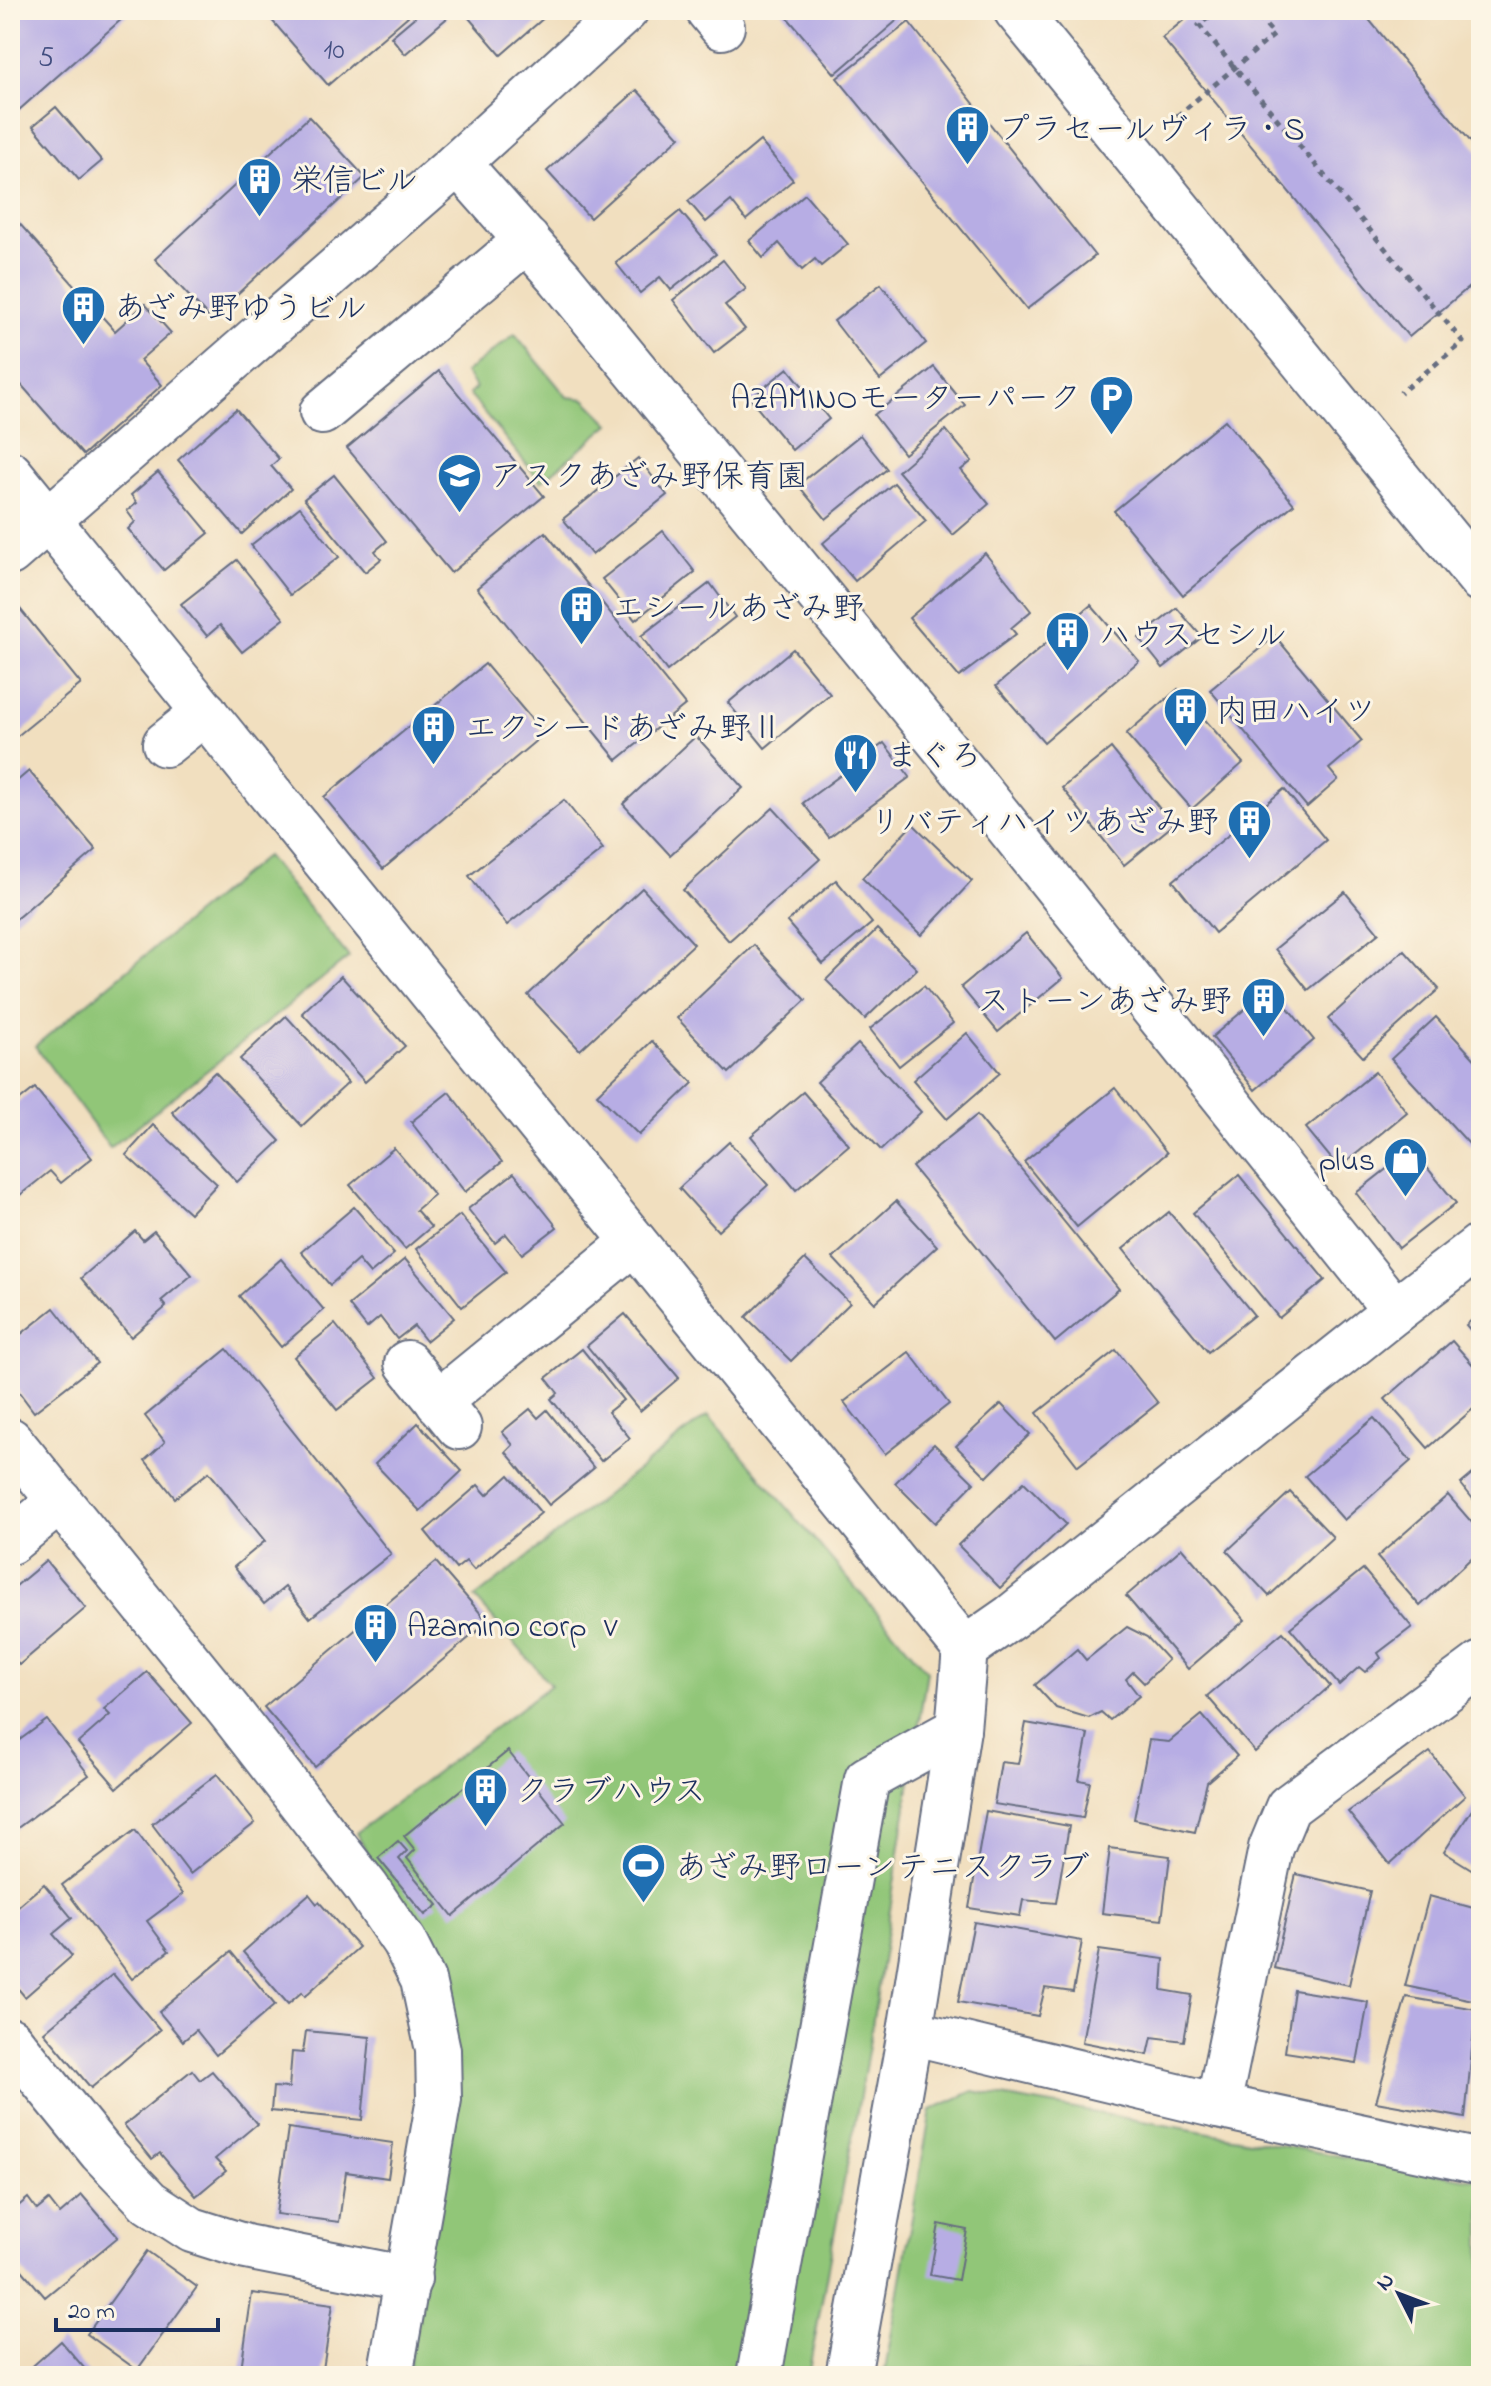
<svg xmlns="http://www.w3.org/2000/svg" width="1491" height="2386" font-family="'Indie Flower','Klee One',sans-serif">
<style>
.green{fill:#91c678;stroke:#567a6b;stroke-width:2}
.building{fill:#b7ade4}
.lines{fill:none;stroke-linecap:round;stroke-linejoin:round}
.minor-casing{stroke:#666d80;stroke-width:48}
.path{stroke:#666d80;stroke-width:5;stroke-dasharray:6 6;stroke-linecap:butt}
.minor{stroke:#fff;stroke-width:44}
.labels{text-anchor:middle;stroke-width:6;stroke-linejoin:round;paint-order:stroke}
.number-label{font-size:28px;fill:#424e80}
.poi-label{font-size:32px;fill:#1b2f5e;stroke:#fcf5e5;text-anchor:start}
</style>
<rect width="100%" height="100%" fill="#fcf5e5"/>
<filter id="ink" filterUnits="userSpaceOnUse"><feTurbulence type="fractalNoise" baseFrequency=".0125" numOctaves="2"/><feDisplacementMap in="SourceGraphic" scale="16" xChannelSelector="R" yChannelSelector="G"/><feConvolveMatrix kernelMatrix="1 2 1 2 8 2 1 2 1" color-interpolation-filters="sRGB"/></filter>
<filter id="wash" filterUnits="userSpaceOnUse"><feTurbulence type="fractalNoise" baseFrequency=".006" numOctaves="4" result="noise"/><feDisplacementMap in="SourceGraphic" scale="32" xChannelSelector="R" yChannelSelector="G"/><feGaussianBlur stdDeviation="1.8" result="paint"/><feColorMatrix in="noise" values="0 0 0 0 0 0 0 0 0 0 0 0 0 0 0 0 0 1.4 0 .05"/><feComposite in="paint" operator="in"/></filter>
<g filter="url(#wash)">
<rect width="100%" height="100%" fill="#f1dfbf"/>
<!-- green -->
<g class="green">
<polygon points="515,334 567,397 585,399 610,424 541,482 469,394 476,388 465,373"/>
<polygon points="266,856 349,957 110,1148 35,1046"/>
<polygon points="708,1415 927,1671 868,2052 808,2376 409,2376 438,1977 356,1833 551,1685 475,1598"/>
<polygon points="973,2091 1481,2181 1481,2376 884,2376 931,2110"/>
</g>
<g id="blocks">
<!-- building -->
<g class="building">
<polygon points="10,10 132,10 19,110 10,100"/>
<polygon points="263,10 415,10 328,85"/>
<polygon points="423,10 441,10 447,18 405,54 391,37"/>
<polygon points="462,10 553,10 501,55"/>
<polygon points="781,10 909,10 835,74"/>
<polygon points="1196,10 1361,10 1481,154 1481,277 1409,337 1162,38"/>
<polygon points="909,22 1095,256 1027,309 837,78"/>
<polygon points="637,90 680,137 590,218 547,171"/>
<polygon points="56,107 102,161 79,180 33,126"/>
<polygon points="309,117 365,177 210,319 155,259"/>
<polygon points="760,141 793,180 746,220 731,201 706,222 688,201"/>
<polygon points="805,194 848,244 821,266 815,259 802,270 779,243 763,258 749,241"/>
<polygon points="680,211 716,254 671,290 660,277 640,293 616,263"/>
<polygon points="10,213 115,331 145,304 171,333 140,360 162,385 83,455 10,372"/>
<polygon points="723,260 746,289 725,305 745,329 714,353 673,300"/>
<polygon points="881,284 926,343 880,380 834,321"/>
<polygon points="934,367 965,405 904,454 874,415"/>
<polygon points="788,368 829,419 792,450 750,399"/>
<polygon points="439,371 544,496 451,573 347,448"/>
<polygon points="236,409 279,459 271,466 291,489 242,534 178,460"/>
<polygon points="1225,420 1294,504 1183,595 1114,511"/>
<polygon points="946,430 972,461 961,470 989,504 953,535 898,471"/>
<polygon points="860,435 887,469 826,519 798,485"/>
<polygon points="638,458 667,495 592,555 563,519"/>
<polygon points="158,472 209,533 164,570 128,529 135,522 127,511 137,503 131,495"/>
<polygon points="334,475 387,541 375,551 381,559 365,572 304,499"/>
<polygon points="894,483 926,521 855,581 823,543"/>
<polygon points="300,507 339,557 290,595 251,545"/>
<polygon points="663,531 695,572 635,620 602,579"/>
<polygon points="545,532 685,705 617,760 477,588"/>
<polygon points="985,553 1031,611 1011,628 1016,634 959,677 909,618"/>
<polygon points="237,560 284,619 242,652 220,625 207,636 181,604"/>
<polygon points="710,583 735,617 667,671 641,636"/>
<polygon points="12,599 81,684 10,742 10,600"/>
<polygon points="1091,605 1139,661 1044,742 996,686"/>
<polygon points="1177,608 1202,637 1163,668 1139,638"/>
<polygon points="1275,636 1362,741 1329,769 1338,780 1307,807 1210,690"/>
<polygon points="793,649 830,694 765,748 728,703"/>
<polygon points="485,664 544,734 383,869 324,797"/>
<polygon points="1178,689 1243,763 1192,809 1126,734"/>
<polygon points="696,736 743,788 670,855 623,804"/>
<polygon points="884,743 910,777 829,837 803,803"/>
<polygon points="1111,748 1173,825 1124,865 1062,788"/>
<polygon points="29,771 96,850 10,924 10,787"/>
<polygon points="1284,789 1326,840 1215,933 1173,881"/>
<polygon points="564,800 603,849 507,925 469,876"/>
<polygon points="773,808 820,859 729,941 683,890"/>
<polygon points="913,824 972,881 921,935 862,878"/>
<polygon points="836,880 872,923 823,964 787,922"/>
<polygon points="642,888 694,944 580,1050 528,995"/>
<polygon points="1345,892 1379,933 1308,990 1275,949"/>
<polygon points="877,929 917,969 865,1019 826,980"/>
<polygon points="1026,933 1063,978 998,1032 961,987"/>
<polygon points="754,945 806,1000 729,1073 677,1018"/>
<polygon points="1404,950 1439,989 1363,1057 1328,1019"/>
<polygon points="341,976 405,1046 365,1082 302,1013"/>
<polygon points="924,986 953,1023 899,1066 870,1029"/>
<polygon points="1271,987 1314,1040 1255,1090 1212,1037"/>
<polygon points="286,1016 348,1083 302,1126 240,1059"/>
<polygon points="1436,1017 1481,1066 1481,1136 1471,1146 1391,1059"/>
<polygon points="967,1033 1000,1073 947,1119 913,1080"/>
<polygon points="652,1041 693,1083 639,1135 597,1094"/>
<polygon points="858,1044 921,1112 881,1150 817,1082"/>
<polygon points="215,1072 280,1141 237,1182 172,1112"/>
<polygon points="1375,1072 1407,1112 1339,1168 1306,1128"/>
<polygon points="35,1088 92,1158 61,1183 50,1171 10,1203 10,1108"/>
<polygon points="1115,1088 1167,1153 1077,1227 1024,1162"/>
<polygon points="449,1092 502,1162 465,1192 411,1122"/>
<polygon points="803,1092 849,1145 796,1190 751,1136"/>
<polygon points="977,1115 1119,1289 1055,1342 912,1167"/>
<polygon points="153,1125 217,1184 190,1213 126,1155"/>
<polygon points="729,1142 768,1185 718,1231 679,1188"/>
<polygon points="394,1148 434,1195 416,1210 431,1227 405,1249 350,1185"/>
<polygon points="1412,1149 1456,1203 1399,1248 1356,1193"/>
<polygon points="514,1173 557,1227 522,1254 506,1234 495,1243 468,1209"/>
<polygon points="1239,1175 1325,1280 1279,1318 1193,1213"/>
<polygon points="896,1201 937,1246 875,1303 833,1258"/>
<polygon points="354,1207 394,1254 370,1274 358,1260 330,1285 301,1252"/>
<polygon points="1169,1212 1254,1315 1208,1352 1123,1249"/>
<polygon points="460,1215 506,1272 462,1307 416,1249"/>
<polygon points="135,1231 143,1240 154,1231 192,1275 161,1301 166,1307 131,1337 81,1278"/>
<polygon points="281,1259 324,1310 281,1347 239,1296"/>
<polygon points="405,1259 454,1318 426,1341 414,1326 397,1339 380,1317 367,1328 349,1305"/>
<polygon points="805,1259 850,1303 791,1361 746,1317"/>
<polygon points="54,1308 97,1363 34,1412 10,1380 10,1343"/>
<polygon points="1481,1312 1481,1342 1466,1325"/>
<polygon points="625,1314 679,1378 640,1411 587,1346"/>
<polygon points="335,1324 378,1378 337,1410 294,1357"/>
<polygon points="1452,1341 1481,1374 1481,1402 1428,1448 1385,1399"/>
<polygon points="227,1349 391,1554 310,1618 285,1587 264,1604 234,1567 265,1541 209,1472 175,1498 145,1460 165,1442 145,1416"/>
<polygon points="582,1349 623,1400 608,1412 630,1438 601,1461 551,1399 558,1393 546,1378"/>
<polygon points="1116,1350 1158,1403 1078,1466 1037,1413"/>
<polygon points="909,1352 949,1404 885,1454 844,1402"/>
<polygon points="1001,1404 1030,1434 987,1477 956,1446"/>
<polygon points="530,1409 538,1418 547,1410 594,1468 549,1505 506,1452 513,1445 502,1432"/>
<polygon points="1374,1418 1411,1461 1344,1520 1305,1476"/>
<polygon points="418,1423 462,1471 420,1511 375,1464"/>
<polygon points="934,1444 974,1483 935,1523 895,1483"/>
<polygon points="1481,1467 1481,1509 1461,1484"/>
<polygon points="509,1475 541,1513 474,1570 466,1561 456,1569 425,1531 478,1485 487,1495"/>
<polygon points="1024,1482 1066,1524 1000,1588 958,1545"/>
<polygon points="1290,1492 1333,1537 1269,1596 1227,1551"/>
<polygon points="1448,1495 1481,1533 1481,1549 1420,1606 1377,1557"/>
<polygon points="1182,1548 1245,1620 1188,1669 1126,1596"/>
<polygon points="46,1561 86,1608 19,1665 10,1655 10,1591"/>
<polygon points="436,1562 488,1622 315,1767 264,1707"/>
<polygon points="1363,1569 1412,1627 1378,1653 1381,1658 1365,1672 1359,1667 1339,1685 1290,1628"/>
<polygon points="1127,1627 1147,1637 1168,1660 1144,1683 1133,1672 1126,1679 1139,1696 1110,1720 1101,1712 1089,1718 1056,1708 1035,1685 1077,1649 1086,1660"/>
<polygon points="1283,1632 1330,1686 1255,1752 1207,1696"/>
<polygon points="147,1672 192,1723 117,1788 78,1743 110,1715 104,1709"/>
<polygon points="1202,1715 1237,1756 1207,1782 1195,1832 1134,1819 1149,1740 1169,1742"/>
<polygon points="47,1720 89,1775 12,1832 10,1829 10,1747"/>
<polygon points="1026,1723 1088,1734 1079,1780 1090,1782 1083,1818 994,1804 1001,1762 1018,1764"/>
<polygon points="508,1751 565,1823 453,1916 407,1858 415,1850 404,1836"/>
<polygon points="1430,1752 1465,1796 1390,1864 1348,1812"/>
<polygon points="217,1774 255,1823 190,1874 152,1824"/>
<polygon points="1481,1796 1481,1875 1444,1852"/>
<polygon points="986,1811 1069,1826 1056,1903 1023,1900 1020,1916 969,1908"/>
<polygon points="135,1830 183,1894 147,1921 169,1951 132,1979 62,1885"/>
<polygon points="398,1841 407,1851 399,1859 438,1905 425,1915 378,1858"/>
<polygon points="1110,1848 1170,1856 1162,1920 1102,1913"/>
<polygon points="1296,1874 1370,1891 1349,1985 1274,1968"/>
<polygon points="44,1884 72,1918 53,1934 72,1956 25,1997 10,1979 10,1913"/>
<polygon points="309,1894 317,1904 319,1902 359,1947 305,1996 302,1992 288,2004 243,1952"/>
<polygon points="1429,1896 1481,1910 1481,1946 1473,2000 1405,1986"/>
<polygon points="974,1922 1082,1941 1073,1992 1045,1988 1038,2016 958,2002"/>
<polygon points="1099,1950 1164,1959 1162,1990 1192,1995 1184,2041 1152,2037 1148,2055 1082,2042"/>
<polygon points="231,1952 275,2005 216,2055 196,2030 183,2041 159,2012"/>
<polygon points="113,1974 160,2030 91,2088 44,2032"/>
<polygon points="1294,1990 1368,2002 1357,2063 1285,2052"/>
<polygon points="1406,1997 1476,2009 1465,2118 1376,2102"/>
<polygon points="306,2031 370,2037 362,2120 271,2111 273,2087 289,2088 292,2052 303,2053"/>
<polygon points="192,2070 200,2080 212,2071 257,2124 215,2159 226,2171 196,2196 160,2153 152,2159 124,2125"/>
<polygon points="288,2128 393,2143 388,2178 346,2172 339,2222 276,2214"/>
<polygon points="82,2195 118,2237 45,2297 10,2256 19,2248 10,2237 10,2213 28,2198 37,2210 49,2200 60,2214"/>
<polygon points="939,2224 967,2230 958,2280 930,2275"/>
<polygon points="147,2251 197,2287 137,2370 87,2334"/>
<polygon points="252,2293 333,2304 322,2376 240,2376"/>
<polygon points="61,2341 91,2376 31,2376 27,2371"/>
</g>
</g>
</g>
<g filter="url(#ink)">
<use href="#blocks" fill-opacity="0" stroke="#666d80" stroke-width="2"/>
<g class="lines">
<defs>
<g id="minor">
<polyline points="708,10 722,27"/>
<polyline points="1016,10 1481,580"/>
<polyline points="458,163 560,278 969,778 1395,1311"/>
<polyline points="322,412 527,240"/>
<polyline points="10,473 965,1649 958,1729 910,2032 848,2376"/>
<polyline points="10,553 458,163 626,10"/>
<polyline points="165,744 205,712"/>
<polyline points="407,1363 459,1427"/>
<polyline points="438,1402 634,1242"/>
<polyline points="10,1440 231,1713 367,1888 404,1942 423,1980 438,2050 439,2099 390,2376"/>
<polyline points="10,1542 60,1501"/>
<polyline points="965,1649 1011,1617 1395,1311 1481,1245"/>
<polyline points="910,2032 1218,2106 1481,2162"/>
<polyline points="10,2040 101,2152 149,2202 192,2230 246,2247 409,2279"/>
<polyline points="1218,2106 1271,1848 1288,1807 1481,1664"/>
<polyline points="759,2376 867,1779 958,1729"/>
</g>
</defs>
<!-- minor casing -->
<use href="#minor" class="minor-casing"/>
<!-- path -->
<g class="path">
<polyline points="1218,10 1199,25 1463,342 1400,393"/>
<polyline points="1230,10 1232,12 1234,10"/>
<polyline points="1177,116 1274,35 1252,10"/>
</g>
<!-- minor -->
<use href="#minor" class="minor"/>
</g>
</g>
<!-- icons -->
<defs>
<symbol id="building-pin" viewBox="-11 -11 22 30"><path d="M0 17L-7.5 6A9.5 9.5 0 1 1 7.5 6Z" fill="#1f6fb2" stroke="#fcf5e5"/><path d="M-4-6H4V6H1V3H-1V6H-4ZM-2.5-4.3h1.7v1.8h-1.7ZM.8-4.3h1.7v1.8H.8ZM-2.5-1h1.7V.8h-1.7ZM.8-1h1.7V.8H.8Z" fill="#fff"/></symbol>
<symbol id="parking-pin" viewBox="-11 -11 22 30"><path d="M0 17L-7.5 6A9.5 9.5 0 1 1 7.5 6Z" fill="#1f6fb2" stroke="#fcf5e5"/><path d="M-3.5-5.5H1a3.5 3.5 0 0 1 0 7H-1V5.5H-3.5ZM-1-3.4V-.6H.8a1.4 1.4 0 0 0 0-2.8Z" fill="#fff"/></symbol>
<symbol id="school-pin" viewBox="-11 -11 22 30"><path d="M0 17L-7.5 6A9.5 9.5 0 1 1 7.5 6Z" fill="#1f6fb2" stroke="#fcf5e5"/><path d="M0-5L7-2L0 1L-7-2ZM-4 1L0 2.5L4 1V4Q0 6-4 4Z" fill="#fff"/></symbol>
<symbol id="restaurant-pin" viewBox="-11 -11 22 30"><path d="M0 17L-7.5 6A9.5 9.5 0 1 1 7.5 6Z" fill="#1f6fb2" stroke="#fcf5e5"/><path d="M-5-6h1v4h1v-4h1v4h1v-4h1v5L-1.5 .5V6h-2V.5L-5-1ZM5-6V6H3V1.5H1.5Q1.5-4 5-6Z" fill="#fff"/></symbol>
<symbol id="shop-pin" viewBox="-11 -11 22 30"><path d="M0 17L-7.5 6A9.5 9.5 0 1 1 7.5 6Z" fill="#1f6fb2" stroke="#fcf5e5"/><path d="M-5-2.5h2.3a2.7 3.5 0 0 1 5.4 0H5L5.5 6h-11ZM-1.5-2.5h3a1.5 2.3 0 0 0-3 0Z" fill="#fff"/></symbol>
<symbol id="stadium-pin" viewBox="-11 -11 22 30"><path d="M0 17L-7.5 6A9.5 9.5 0 1 1 7.5 6Z" fill="#1f6fb2" stroke="#fcf5e5"/><path d="M0-5a6.5 5 0 1 0 0 10a6.5 5 0 1 0 0-10ZM-3.5-1.8h7v3.6h-7Z" fill="#fff"/></symbol>
</defs>
<g fill-rule="evenodd">
<use href="#building-pin" x="942" y="102" width="51" height="69"/>
<use href="#building-pin" x="234" y="154" width="51" height="69"/>
<use href="#building-pin" x="58" y="282" width="51" height="69"/>
<use href="#parking-pin" x="1086" y="372" width="51" height="69"/>
<use href="#school-pin" x="434" y="450" width="51" height="69"/>
<use href="#building-pin" x="556" y="582" width="51" height="69"/>
<use href="#building-pin" x="1042" y="608" width="51" height="69"/>
<use href="#building-pin" x="1160" y="684" width="51" height="69"/>
<use href="#building-pin" x="408" y="702" width="51" height="69"/>
<use href="#restaurant-pin" x="830" y="730" width="51" height="69"/>
<use href="#building-pin" x="1224" y="796" width="51" height="69"/>
<use href="#building-pin" x="1238" y="974" width="51" height="69"/>
<use href="#shop-pin" x="1380" y="1134" width="51" height="69"/>
<use href="#building-pin" x="350" y="1600" width="51" height="69"/>
<use href="#building-pin" x="460" y="1764" width="51" height="69"/>
<use href="#stadium-pin" x="618" y="1840" width="51" height="69"/>
</g>
<g class="labels">
<!-- number labels -->
<g class="number-label">
<text x="334" y="58">10</text>
<text x="46" y="65">5</text>
</g>
<!-- poi labels -->
<g class="poi-label">
<text x="998" y="139">プラセールヴィラ・S</text>
<text x="291" y="190">栄信ビル</text>
<text x="114" y="318">あざみ野ゆうビル</text>
<text x="1081" y="408" text-anchor="end">AZAMINOモーターパーク</text>
<text x="490" y="486">アスクあざみ野保育園</text>
<text x="612" y="618">エシールあざみ野</text>
<text x="1099" y="645">ハウスセシル</text>
<text x="1216" y="721">内田ハイツ</text>
<text x="465" y="738">エクシードあざみ野Ⅱ</text>
<text x="886" y="766">まぐろ</text>
<text x="1219" y="832" text-anchor="end">リバティハイツあざみ野</text>
<text x="1232" y="1011" text-anchor="end">ストーンあざみ野</text>
<text x="1375" y="1170" text-anchor="end">plus</text>
<text x="407" y="1636">Azamino corp ⅴ</text>
<text x="516" y="1801">クラブハウス</text>
<text x="675" y="1877">あざみ野ローンテニスクラブ</text>
</g>
</g>
<!-- margin -->
<rect width="1491" height="2386" fill="none" stroke="#fcf5e5" stroke-width="40"/>
<!-- north arrow -->
<g transform="translate(1399 2294) rotate(312)" stroke="#fcf5e5" stroke-width="6" paint-order="stroke">
<path d="M0-6L14 30L0 20L-14 30Z" fill="#1b2f5e"/>
<text y="-12" font-size="22" font-weight="bold" text-anchor="middle" fill="#1b2f5e">N</text>
</g>
<!-- scale -->
<path d="M56 2318v12h162v-12" fill="none" stroke="#1b2f5e" stroke-width="4"/>
<text x="68" y="2318" font-size="24" fill="#1b2f5e" stroke="#fcf5e5" stroke-width="6" paint-order="stroke">20 m</text>
</svg>
